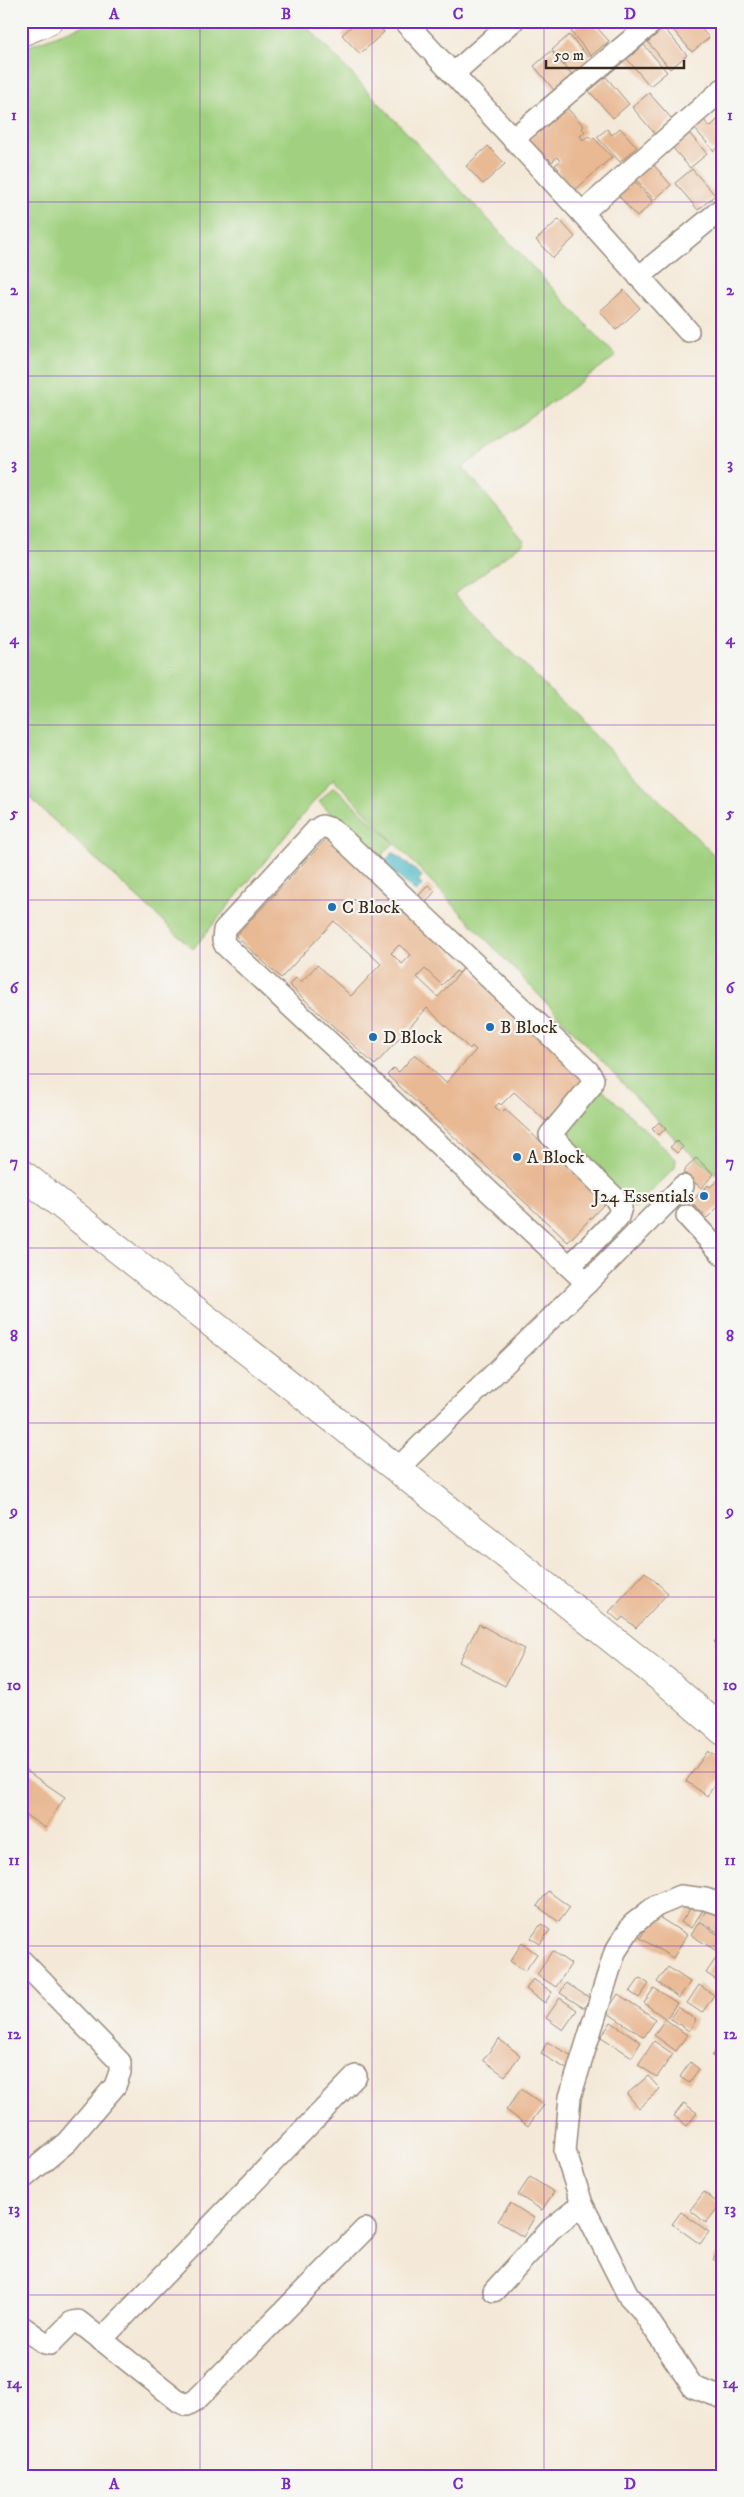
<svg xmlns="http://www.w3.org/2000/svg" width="744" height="2497" font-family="'IM FELL DW Pica',serif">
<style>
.green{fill:#a1d180;stroke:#6e7e4f}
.water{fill:#4db9c8;stroke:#447273}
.building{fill:#e9b994;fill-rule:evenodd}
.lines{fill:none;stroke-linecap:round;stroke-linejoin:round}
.minor-casing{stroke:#988a7b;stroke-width:24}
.tertiary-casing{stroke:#988a7b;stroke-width:30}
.secondary-casing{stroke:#988a7b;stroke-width:30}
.minor{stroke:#fff;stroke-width:21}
.tertiary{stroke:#fff;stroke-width:28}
.secondary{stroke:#fff;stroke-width:28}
.grid{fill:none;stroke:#7b2cbf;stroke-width:1;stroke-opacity:0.55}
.poi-dot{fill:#1f6fb2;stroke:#f6f6f2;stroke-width:2}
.labels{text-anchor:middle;stroke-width:4.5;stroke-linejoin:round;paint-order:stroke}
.poi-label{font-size:18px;fill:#3b2a1e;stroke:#f6f6f2;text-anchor:start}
.neatline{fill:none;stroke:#7b2cbf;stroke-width:2}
.grid-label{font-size:16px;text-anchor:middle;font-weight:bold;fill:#7b2cbf}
</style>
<rect width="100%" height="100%" fill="#f6f6f2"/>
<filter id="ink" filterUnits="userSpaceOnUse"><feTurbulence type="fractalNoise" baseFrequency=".02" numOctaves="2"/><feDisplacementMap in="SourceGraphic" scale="10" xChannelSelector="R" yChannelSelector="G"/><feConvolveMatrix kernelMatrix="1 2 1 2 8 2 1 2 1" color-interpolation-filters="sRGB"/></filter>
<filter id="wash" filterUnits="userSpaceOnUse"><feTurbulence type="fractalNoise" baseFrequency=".0096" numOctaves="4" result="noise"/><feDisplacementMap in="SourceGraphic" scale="20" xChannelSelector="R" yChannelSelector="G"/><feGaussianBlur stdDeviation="1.12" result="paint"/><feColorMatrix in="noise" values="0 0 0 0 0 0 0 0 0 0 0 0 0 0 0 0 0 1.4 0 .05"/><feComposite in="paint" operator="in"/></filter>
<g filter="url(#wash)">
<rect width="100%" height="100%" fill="#f4e9d8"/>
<!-- green -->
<g class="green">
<polygon points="95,21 302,21 616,356 463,467 525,542 454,594 723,864 723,1179 683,1147 333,778 193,949 21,790 21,49"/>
<polygon points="334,786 394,843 378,859 319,802"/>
<polygon points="599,1086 676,1159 675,1168 635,1208 565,1141 563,1135"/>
</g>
<!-- water -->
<polygon class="water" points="393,852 422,876 418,881 422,885 416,892 383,864"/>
<g id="blocks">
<!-- building -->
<g class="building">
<polygon points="357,21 374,21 384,32 360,54 342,35"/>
<polygon points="583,21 591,21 609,41 591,56 571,32"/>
<polygon points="674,21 695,21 709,38 692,52 669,25"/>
<polygon points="664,28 687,55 670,69 648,42"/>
<polygon points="569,35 590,59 572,74 552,50"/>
<polygon points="644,45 667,72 650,86 627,59"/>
<polygon points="551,51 572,75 554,90 534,66"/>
<polygon points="606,77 629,104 613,118 589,91"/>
<polygon points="649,93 672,119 655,134 632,107"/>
<polygon points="566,107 584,126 582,128 585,132 580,136 583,140 588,136 592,139 594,138 612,157 574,191 557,171 559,169 555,165 560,161 557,157 552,162 549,158 547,160 529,140"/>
<polygon points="704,120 710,127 717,120 723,126 723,143 714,151 694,128"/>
<polygon points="684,127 707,154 690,168 667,141"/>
<polygon points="620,128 637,147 620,162 597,137 607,129 612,135"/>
<polygon points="488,146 505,164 483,184 466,166"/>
<polygon points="648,158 671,185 654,200 631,173"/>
<polygon points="692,169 715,195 698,210 675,183"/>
<polygon points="630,175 653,202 637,217 614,190"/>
<polygon points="559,219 575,237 553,258 536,240"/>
<polygon points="624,290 640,308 616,330 600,311"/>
<path d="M 327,838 L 465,966 L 459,973 L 456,971 L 442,985 L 425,969 L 417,977 L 438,997 L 466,966 L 586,1078 L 546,1121 L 514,1092 L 501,1105 L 499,1103 L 495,1107 L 501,1113 L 505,1109 L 606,1202 L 568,1242 L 387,1075 L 394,1068 L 399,1072 L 415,1054 L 446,1083 L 476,1050 L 472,1046 L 470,1049 L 427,1008 L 375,1065 L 289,985 L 296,978 L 301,982 L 317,965 L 351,996 L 381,964 L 334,921 L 281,978 L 236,936 ZM 399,945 L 411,955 L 402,964 L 391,953 Z"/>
<polygon points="428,885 435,891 423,906 416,899"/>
<polygon points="659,1122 666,1129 658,1135 652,1129"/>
<polygon points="677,1141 683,1147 677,1153 670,1147"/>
<polygon points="696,1158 714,1174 701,1188 683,1172"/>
<polygon points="719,1179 723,1183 723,1202 707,1218 691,1202 708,1185 710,1187"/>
<polygon points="645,1572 668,1593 636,1628 623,1617 619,1621 609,1612"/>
<polygon points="479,1624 524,1649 505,1686 459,1662"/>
<polygon points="723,1631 723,1650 714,1642"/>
<polygon points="708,1751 723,1761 723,1773 707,1796 686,1781"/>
<polygon points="25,1770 65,1797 45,1828 21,1812 21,1775"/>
<polygon points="548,1891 570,1907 559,1922 537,1906"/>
<polygon points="696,1900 706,1906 691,1928 681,1922"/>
<polygon points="711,1902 723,1910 723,1935 700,1921"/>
<polygon points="654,1914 687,1935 673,1958 640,1938"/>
<polygon points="699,1922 723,1938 715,1950 691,1935"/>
<polygon points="541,1924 550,1930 540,1944 531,1938"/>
<polygon points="522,1943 537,1954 525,1971 510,1961"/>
<polygon points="723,1948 723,1980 721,1983 706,1973"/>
<polygon points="552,1951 571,1964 556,1987 537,1975"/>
<polygon points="668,1967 690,1982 679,1998 657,1982"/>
<polygon points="640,1978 649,1984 639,1998 630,1992"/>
<polygon points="533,1979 552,1992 545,2003 526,1989"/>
<polygon points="566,1983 590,1998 584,2008 560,1993"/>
<polygon points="699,1985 714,1995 702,2013 687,2003"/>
<polygon points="654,1988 677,2003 666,2019 644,2003"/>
<polygon points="618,1994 656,2019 644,2037 606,2012"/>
<polygon points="560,1998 577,2010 563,2030 546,2018"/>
<polygon points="678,2007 696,2020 689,2031 670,2018"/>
<polygon points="665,2019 687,2035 676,2051 654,2035"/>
<polygon points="611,2022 641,2042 632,2057 601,2037"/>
<polygon points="499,2039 520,2055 505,2076 483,2060"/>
<polygon points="654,2041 673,2054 657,2077 638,2065"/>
<polygon points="723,2041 723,2060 721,2063 712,2056"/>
<polygon points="547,2042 579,2060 572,2072 541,2054"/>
<polygon points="690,2062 699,2069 689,2083 680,2077"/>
<polygon points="648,2076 660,2089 639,2108 627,2094"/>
<polygon points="521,2089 544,2105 528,2126 506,2110"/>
<polygon points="684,2103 697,2113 687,2126 674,2116"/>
<polygon points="530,2177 554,2192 542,2210 518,2195"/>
<polygon points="704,2192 720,2205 706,2223 690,2210"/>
<polygon points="510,2203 534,2218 523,2237 498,2221"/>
<polygon points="681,2212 709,2232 700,2244 672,2224"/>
<polygon points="723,2246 723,2266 713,2259"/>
</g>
</g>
</g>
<g filter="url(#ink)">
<use href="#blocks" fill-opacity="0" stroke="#988a7b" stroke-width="1"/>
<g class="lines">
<defs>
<g id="minor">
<polyline points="404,21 582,213 688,331"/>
<polyline points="453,74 513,21"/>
<polyline points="513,139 654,21"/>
<polyline points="582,213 723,89"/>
<polyline points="639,277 723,208"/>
<polyline points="687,1216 723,1255"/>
<polyline points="570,1266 618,1217 621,1207 614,1197 550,1135 591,1086 593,1079 588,1071 332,829 322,826 316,830 224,930 223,940 225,945 587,1283"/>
<polyline points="396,1470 587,1283 683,1186"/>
<polyline points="723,1905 705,1899 680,1896 656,1906 632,1925 615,1952 570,2097 565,2151 582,2204 628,2295 641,2309 693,2387 723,2398"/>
<polyline points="21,1960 120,2062 120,2072 115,2086 67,2142 21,2180"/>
<polyline points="494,2291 551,2229 582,2204"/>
<polyline points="21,2326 45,2343 50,2344 72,2322 78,2321 180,2402 187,2405 196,2400 365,2229"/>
<polyline points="101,2340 356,2076"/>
</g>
<polyline id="tertiary" points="21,1173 538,1580 671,1686 723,1731"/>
<polyline id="secondary" points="21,32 48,21"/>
</defs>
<!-- minor casing -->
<use href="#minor" class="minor-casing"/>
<!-- tertiary casing -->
<use href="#tertiary" class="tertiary-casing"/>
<!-- secondary casing -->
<use href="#secondary" class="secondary-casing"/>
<!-- minor -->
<use href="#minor" class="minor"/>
<!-- tertiary -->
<use href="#tertiary" class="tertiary"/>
<!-- secondary -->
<use href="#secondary" class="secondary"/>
</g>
</g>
<!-- grid -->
<path class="grid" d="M 200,21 L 200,2476M 372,21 L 372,2476M 544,21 L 544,2476M 21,202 L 723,202M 21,376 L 723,376M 21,551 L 723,551M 21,725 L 723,725M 21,900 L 723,900M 21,1074 L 723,1074M 21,1248 L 723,1248M 21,1423 L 723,1423M 21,1597 L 723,1597M 21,1772 L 723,1772M 21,1946 L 723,1946M 21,2121 L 723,2121M 21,2295 L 723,2295"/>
<!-- markers -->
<g class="poi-dot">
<circle cx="332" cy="907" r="5"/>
<circle cx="490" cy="1027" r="5"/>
<circle cx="373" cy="1037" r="5"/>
<circle cx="517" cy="1157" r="5"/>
<circle cx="704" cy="1196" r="5"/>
</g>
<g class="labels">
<!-- poi labels -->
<g class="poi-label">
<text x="342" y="913">C Block</text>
<text x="500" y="1033">B Block</text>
<text x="383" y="1043">D Block</text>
<text x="527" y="1163">A Block</text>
<text x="694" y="1202" text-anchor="end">J24 Essentials</text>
</g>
</g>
<!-- margin -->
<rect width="744" height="2497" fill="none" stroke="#f6f6f2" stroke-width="55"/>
<!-- scale -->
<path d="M546 60v8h138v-8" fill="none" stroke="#3b2a1e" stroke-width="2.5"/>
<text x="554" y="60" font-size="15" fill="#3b2a1e" stroke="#f6f6f2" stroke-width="4" paint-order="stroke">50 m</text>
<rect x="28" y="28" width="688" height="2442" class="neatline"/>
<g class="grid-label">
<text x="114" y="19">A</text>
<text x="286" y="19">B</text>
<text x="458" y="19">C</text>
<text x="630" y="19">D</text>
<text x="14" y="120">1</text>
<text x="730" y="120">1</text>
<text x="14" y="295">2</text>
<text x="730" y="295">2</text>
<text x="14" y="469">3</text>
<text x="730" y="469">3</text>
<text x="14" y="644">4</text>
<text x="730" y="644">4</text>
<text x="14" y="818">5</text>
<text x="730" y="818">5</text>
<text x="14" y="993">6</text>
<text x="730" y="993">6</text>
<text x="14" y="1167">7</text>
<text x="730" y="1167">7</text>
<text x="14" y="1341">8</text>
<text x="730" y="1341">8</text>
<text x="14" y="1516">9</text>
<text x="730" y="1516">9</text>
<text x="14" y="1690">10</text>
<text x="730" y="1690">10</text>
<text x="14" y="1865">11</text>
<text x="730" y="1865">11</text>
<text x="14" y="2039">12</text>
<text x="730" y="2039">12</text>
<text x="14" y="2214">13</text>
<text x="730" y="2214">13</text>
<text x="14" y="2388">14</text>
<text x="730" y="2388">14</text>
<text x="114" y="2489">A</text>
<text x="286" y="2489">B</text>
<text x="458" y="2489">C</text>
<text x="630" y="2489">D</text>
</g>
</svg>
